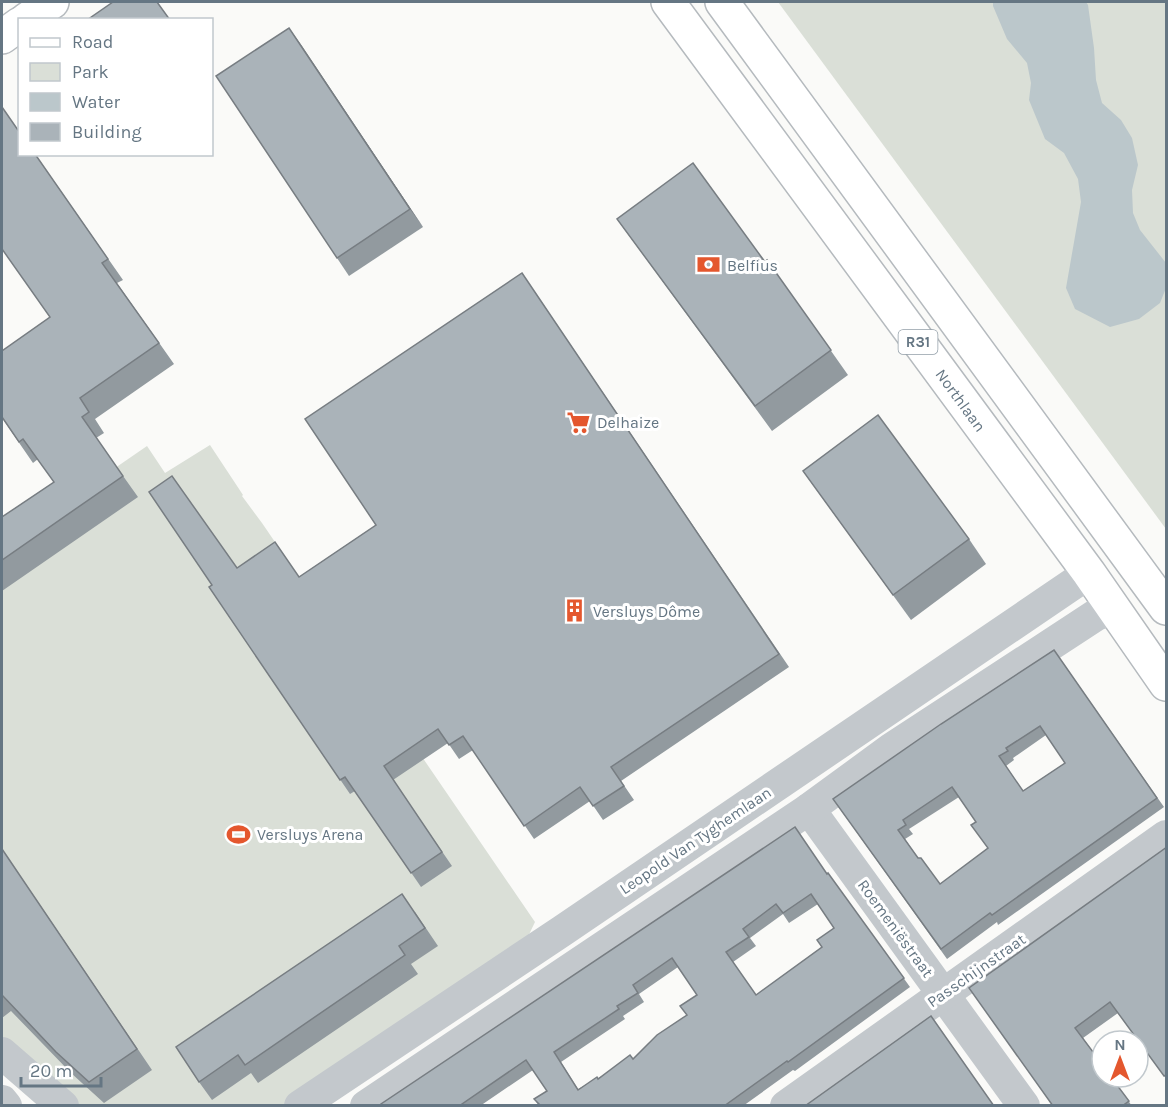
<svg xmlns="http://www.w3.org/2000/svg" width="1168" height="1107" font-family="Karla,sans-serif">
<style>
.green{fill:#dadfd7}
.water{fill:#bbc7cb}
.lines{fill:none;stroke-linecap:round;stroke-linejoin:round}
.primary-casing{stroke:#b5babe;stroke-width:36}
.minor{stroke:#c3c8cc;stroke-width:32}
.primary{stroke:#fff;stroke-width:33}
.wall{fill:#929a9f;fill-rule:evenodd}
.shaded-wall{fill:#777d82}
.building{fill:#aab3b9;stroke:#777d82;stroke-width:1.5;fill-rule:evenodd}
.labels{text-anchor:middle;stroke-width:6;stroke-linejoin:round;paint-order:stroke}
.shield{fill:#fff;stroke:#939fa8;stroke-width:1.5}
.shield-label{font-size:15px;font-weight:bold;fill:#657683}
.poi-label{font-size:16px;fill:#657683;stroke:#fff;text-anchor:start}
.street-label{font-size:16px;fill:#657683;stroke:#fff}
</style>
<rect width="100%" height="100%" fill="#fafaf8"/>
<!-- green -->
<g class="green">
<polygon points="778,2 1166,2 1166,529"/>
<polygon points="210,445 243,495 242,496 262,523 535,922 523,947 289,1105 75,1105 2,1044 2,546 147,446 165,473"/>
</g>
<!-- water -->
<polygon class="water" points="993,2 1086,2 1088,5 1094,48 1096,80 1102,103 1121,120 1132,138 1138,165 1132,190 1133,213 1140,230 1166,263 1166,288 1160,303 1139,319 1110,327 1075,309 1066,288 1081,202 1078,179 1064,153 1045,139 1029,100 1031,83 1027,63 1007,39 993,6"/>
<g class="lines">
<defs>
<g id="primary">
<polyline points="668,2 1089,573 1166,684"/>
<polyline points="722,2 1166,608"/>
<polyline points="26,20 52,2"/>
<polyline points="2,37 20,24"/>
</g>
</defs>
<!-- primary casing -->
<use href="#primary" class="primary-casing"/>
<!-- minor -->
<g class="minor">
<polyline points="809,809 1024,1106"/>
<polyline points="2,1053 63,1106"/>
<polyline points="2,1101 6,1106"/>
<polyline points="300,1106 562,931 1089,573"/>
<polyline points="366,1106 809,809 891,749 1096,615 1112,609"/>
<polyline points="786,1106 1166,836"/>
</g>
<!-- primary -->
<use href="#primary" class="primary"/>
</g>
<!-- wall -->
<g class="wall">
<polygon points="289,28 423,227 349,276 337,258"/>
<polygon points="35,154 123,280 117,283 174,364 95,419 104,433 96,438 138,497 2,591 2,517 54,482 38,459 33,463 2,418 50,317"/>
<polygon points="617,219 765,262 767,260 848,375 772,431"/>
<polygon points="522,273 789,667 621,781 634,800 603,820 590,801 534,839 473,750 459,759 448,743 393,780 452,866 421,887 355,791 350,794 209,587 237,568 299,577 376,525"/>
<polygon points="803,471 969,539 986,564 911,620"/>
<path d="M 1054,650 L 1164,807 L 998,925 L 997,922 L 947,959 L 833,799 ZM 1046,735 L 1065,763 L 1023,791 L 1006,766 L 1014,760 L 1013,758 ZM 959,797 L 976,822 L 988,848 L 940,884 L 918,858 L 905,839 L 913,834 L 909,829 Z"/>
<polygon points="1167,847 1167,1080 1118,1013 1083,1038 1132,1106 1053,1106 969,988"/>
<polygon points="2,849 152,1070 104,1103 71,1073 11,1011 2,1018"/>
<path d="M 828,873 L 910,987 L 795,1071 L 793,1070 L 743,1106 L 539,1106 L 534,1099 L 547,1091 L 533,1070 L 480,1106 L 382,1106 ZM 818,904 L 834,928 L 822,947 L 756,995 L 733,962 L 756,946 L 750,938 L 783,914 L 789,923 ZM 678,967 L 697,995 L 687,1015 L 633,1059 L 578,1089 L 561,1062 L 625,1019 L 623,1016 L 644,1002 L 639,994 Z"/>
<polygon points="415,912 438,946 411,964 418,974 258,1083 251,1073 212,1100 199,1082"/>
</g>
<!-- shaded-wall -->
<polygon class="shaded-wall" points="289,28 302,46 423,227 410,209"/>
<!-- building -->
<g class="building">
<polygon points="113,2 157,2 170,20 87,20"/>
<polygon points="289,28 410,209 337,258 216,76"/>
<polygon points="2,107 20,133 20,154 35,154 108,259 102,263 159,343 80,398 89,412 82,417 123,476 2,560 2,517 54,482 23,439 19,442 2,417 2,351 50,317 2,249"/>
<polygon points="693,163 765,262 767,260 831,350 755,406 617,219"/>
<polygon points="522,273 779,654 611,767 624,786 593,806 580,787 524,826 463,736 449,745 438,729 384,766 442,852 411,873 345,777 340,780 209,587 212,585 149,492 172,476 237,568 275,542 299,577 376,525 305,419"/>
<polygon points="878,415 969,539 893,595 803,471"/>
<path d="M 1054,650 L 1157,798 L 992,915 L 990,913 L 941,949 L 833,799 L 941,724 ZM 1040,726 L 1065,763 L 1023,791 L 999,756 L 1008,751 L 1006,748 ZM 952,787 L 976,822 L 971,825 L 988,848 L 940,884 L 921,858 L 918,858 L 898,830 L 906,825 L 903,820 Z"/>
<path d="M 795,827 L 827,874 L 828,873 L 904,978 L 788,1062 L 787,1061 L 724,1106 L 541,1106 L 534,1099 L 547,1091 L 526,1060 L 459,1106 L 382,1106 L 381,1104 ZM 811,894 L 834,928 L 817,940 L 822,947 L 756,995 L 726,952 L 749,937 L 743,929 L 776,904 L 783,913 ZM 672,958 L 697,995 L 680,1006 L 687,1015 L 657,1035 L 633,1059 L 630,1055 L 598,1079 L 597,1077 L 578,1090 L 554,1052 L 619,1009 L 617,1006 L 638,993 L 633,985 Z"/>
<polygon points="1167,847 1167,1074 1164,1076 1110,1002 1075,1028 1102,1064 1102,1077 1111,1077 1129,1101 1122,1106 1053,1106 969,988"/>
<polygon points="2,849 137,1049 89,1082 56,1052 2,995"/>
<polygon points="402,894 425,928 399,946 405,955 245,1065 238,1055 199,1082 176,1047"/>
<polygon points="931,1016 994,1106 805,1106"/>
</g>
<!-- icons -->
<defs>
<symbol id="bank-bare" viewBox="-9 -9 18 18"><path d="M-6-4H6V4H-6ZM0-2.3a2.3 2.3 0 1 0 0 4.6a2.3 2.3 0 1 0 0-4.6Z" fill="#e4572e" stroke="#fff" stroke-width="2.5" paint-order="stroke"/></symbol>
<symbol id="supermarket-bare" viewBox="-9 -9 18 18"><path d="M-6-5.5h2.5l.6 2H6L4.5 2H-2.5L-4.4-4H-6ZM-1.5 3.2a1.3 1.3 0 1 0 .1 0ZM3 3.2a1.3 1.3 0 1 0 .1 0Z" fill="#e4572e" stroke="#fff" stroke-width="2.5" paint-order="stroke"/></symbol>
<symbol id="building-bare" viewBox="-9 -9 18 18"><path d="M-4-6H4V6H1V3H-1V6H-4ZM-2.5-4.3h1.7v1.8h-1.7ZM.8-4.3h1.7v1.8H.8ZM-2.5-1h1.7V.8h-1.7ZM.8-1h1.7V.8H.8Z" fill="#e4572e" stroke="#fff" stroke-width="2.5" paint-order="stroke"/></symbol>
<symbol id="stadium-bare" viewBox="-9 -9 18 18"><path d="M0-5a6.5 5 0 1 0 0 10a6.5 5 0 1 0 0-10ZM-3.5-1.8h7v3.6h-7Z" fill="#e4572e" stroke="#fff" stroke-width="2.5" paint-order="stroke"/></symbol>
</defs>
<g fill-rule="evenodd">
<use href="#bank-bare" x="692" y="248" width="33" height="33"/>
<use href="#supermarket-bare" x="562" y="406" width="33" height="33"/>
<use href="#building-bare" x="558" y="594" width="33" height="33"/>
<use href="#stadium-bare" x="222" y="818" width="33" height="33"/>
</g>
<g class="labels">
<!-- shield labels -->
<rect class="shield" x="898.5" y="330" width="39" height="24" rx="4.5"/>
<g class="shield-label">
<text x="918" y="347">R31</text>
</g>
<!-- poi labels -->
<g class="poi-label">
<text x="727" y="271">Belfius</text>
<text x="597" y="428">Delhaize</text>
<text x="593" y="617">Versluys Dôme</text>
<text x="257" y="840">Versluys Arena</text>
</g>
<!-- street labels -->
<g class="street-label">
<text transform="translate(961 400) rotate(54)" y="6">Northlaan</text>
<text transform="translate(695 840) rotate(-34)" y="6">Leopold Van Tyghemlaan</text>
<text transform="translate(896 928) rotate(54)" y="6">Roemeniëstraat</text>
<text transform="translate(976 970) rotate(-35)" y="6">Passchijnstraat</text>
</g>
</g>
<!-- border -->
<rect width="1168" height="1107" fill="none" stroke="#657683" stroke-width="6"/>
<!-- legend -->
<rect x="18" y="18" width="195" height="138" fill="#ffffff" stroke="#c1c8cd" stroke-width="1.5"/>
<rect x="30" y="38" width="30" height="9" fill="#ffffff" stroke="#c1c8cd" stroke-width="1.5"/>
<text x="72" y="48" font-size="18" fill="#657683">Road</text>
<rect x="30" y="63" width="30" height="18" fill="#dadfd7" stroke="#c1c8cd" stroke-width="1.5"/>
<text x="72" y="78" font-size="18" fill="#657683">Park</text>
<rect x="30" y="93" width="30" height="18" fill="#bbc7cb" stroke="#c1c8cd" stroke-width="1.5"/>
<text x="72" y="108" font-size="18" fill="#657683">Water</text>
<rect x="30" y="123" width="30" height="18" fill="#aab3b9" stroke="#c1c8cd" stroke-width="1.5"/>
<text x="72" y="138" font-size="18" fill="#657683">Building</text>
<!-- north arrow -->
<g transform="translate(1120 1059)"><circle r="28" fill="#ffffff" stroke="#c1c8cd" stroke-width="1.5"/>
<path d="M0-4.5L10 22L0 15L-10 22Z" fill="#e4572e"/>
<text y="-9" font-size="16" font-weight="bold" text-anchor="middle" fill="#657683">N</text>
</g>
<!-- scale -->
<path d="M21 1077v9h80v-9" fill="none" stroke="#657683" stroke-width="3"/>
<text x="30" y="1077" font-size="18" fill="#657683" stroke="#ffffff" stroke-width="4.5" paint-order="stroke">20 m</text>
</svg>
